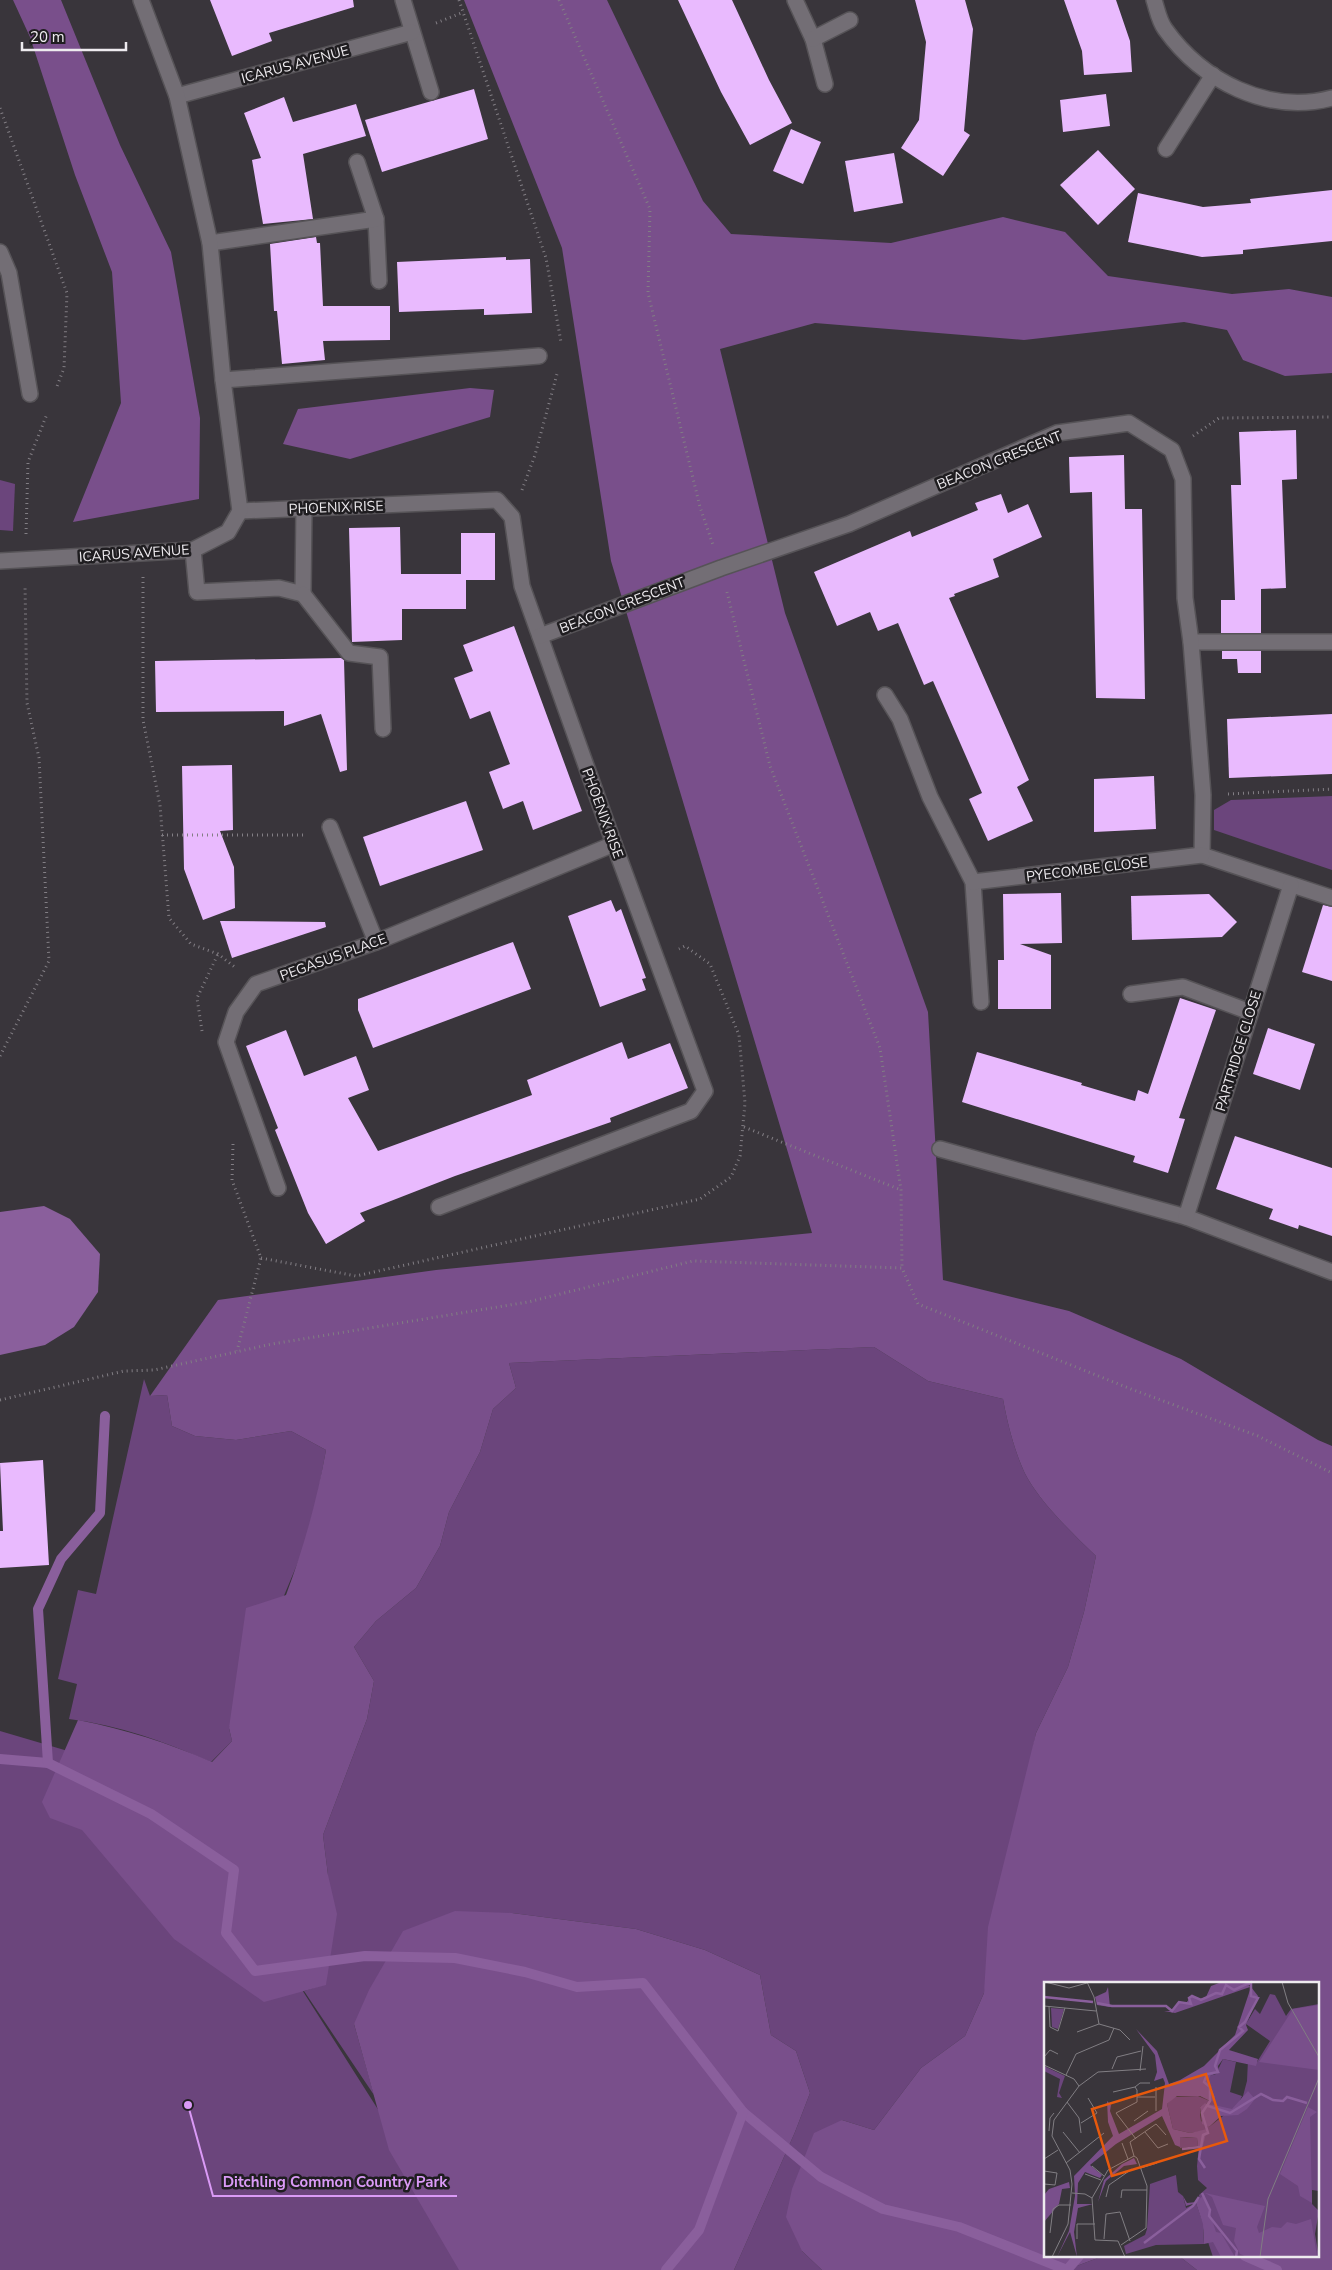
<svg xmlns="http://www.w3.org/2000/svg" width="1332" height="2270" font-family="'Nunito Sans',sans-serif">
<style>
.green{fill:#6b457c}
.forest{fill:#794f8b}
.water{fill:#8a5f9c}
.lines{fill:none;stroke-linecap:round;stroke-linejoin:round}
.stream{stroke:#8a5f9c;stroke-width:10}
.building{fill:#e9bafe}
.lane-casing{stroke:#565357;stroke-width:18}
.street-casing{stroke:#565357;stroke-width:18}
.path{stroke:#827e84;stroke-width:3;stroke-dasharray:1 4;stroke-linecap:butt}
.lane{stroke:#736e75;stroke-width:15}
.street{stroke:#736e75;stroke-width:15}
.labels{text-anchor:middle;stroke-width:5;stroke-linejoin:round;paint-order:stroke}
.street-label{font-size:14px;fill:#eeebef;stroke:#1f1d20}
.inset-river{fill:none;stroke:#8a5f9c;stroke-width:2.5}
.inset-road{fill:none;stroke:#817e83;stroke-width:1}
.view{fill:#e8590c;fill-opacity:0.15;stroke:#e8590c;stroke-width:2.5}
.inset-edge{fill:none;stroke:#eeebef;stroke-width:2.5}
.leader{fill:none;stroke:#da9af6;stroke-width:2}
.callout-dot{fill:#da9af6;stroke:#1f1d20;stroke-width:2}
.callout-label{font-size:15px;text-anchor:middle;font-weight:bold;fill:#da9af6;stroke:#1f1d20;stroke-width:5;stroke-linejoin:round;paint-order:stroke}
</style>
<rect width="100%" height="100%" fill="#39353b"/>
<!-- green -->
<g class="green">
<polygon points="0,480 15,484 13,531 0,530"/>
<polygon points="1332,796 1332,870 1214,830 1214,810 1231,800"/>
<path d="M 874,1347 L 928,1381 L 1003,1399 C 1007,1422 1016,1458 1028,1479 C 1043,1505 1074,1535 1096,1556 L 1084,1612 L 1068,1667 L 1036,1733 L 984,1993 L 965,2036 L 921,2068 L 874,2130 L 842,2120 L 802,2251 L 822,2270 L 734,2270 L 795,2132 L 810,2093 L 796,2051 L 771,2035 L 760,1975 L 705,1950 L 636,1929 L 512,1913 L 354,2024 L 374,2095 L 304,1991 L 326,1984 L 328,1875 L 323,1835 L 367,1719 L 374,1681 L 354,1647 L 376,1621 L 416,1588 L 440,1546 L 449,1512 L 480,1452 L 493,1409 L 516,1388 L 509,1363 Z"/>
<path d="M 144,1379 L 150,1396 L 167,1395 L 172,1426 L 195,1436 L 236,1440 L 291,1431 L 326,1450 L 318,1493 L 303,1550 L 229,1728 L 232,1741 L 211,1762 C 166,1742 119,1725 69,1719 L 77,1684 L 58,1679 L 78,1590 L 96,1594 Z"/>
<polygon points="0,1731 241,1802 271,1941 480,2270 0,2270"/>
<polygon points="1103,2256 1179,2256 1197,2270 1066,2270"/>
</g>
<!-- forest -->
<g class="forest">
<polygon points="13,0 61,0 120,145 171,252 200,418 199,499 73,522 121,403 112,272 75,175 30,37"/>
<path d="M 464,0 L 607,0 L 703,201 L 731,234 L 891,243 L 1003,217 L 1065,232 L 1108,276 L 1232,294 L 1289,289 L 1332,297 L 1332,373 L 1285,376 L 1243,360 L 1227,330 L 1184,322 L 1024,340 L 815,323 L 720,349 L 785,613 L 928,1012 L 943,1280 L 1069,1311 L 1181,1359 L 1318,1440 L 1332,1446 L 1332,2270 L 1197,2270 L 1179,2256 L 1318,2256 L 1318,1984 L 1046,1984 L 1046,2256 L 1103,2256 L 1066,2270 L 822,2270 L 802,2251 L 786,2217 L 792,2189 L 814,2133 L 842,2120 L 874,2130 L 921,2068 L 965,2036 L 984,1993 L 988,1927 L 1036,1733 L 1068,1667 L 1084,1612 L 1096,1556 C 1074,1535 1043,1505 1028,1479 C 1016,1458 1007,1422 1003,1399 L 928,1381 L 874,1347 L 509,1363 L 516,1388 L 493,1409 L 480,1452 L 449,1512 L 440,1546 L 416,1588 L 376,1621 L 354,1647 L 374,1681 L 367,1719 L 323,1835 L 328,1875 L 337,1914 L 326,1985 L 264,2002 L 174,1939 L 82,1830 L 50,1818 L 42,1802 L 78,1720 C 127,1730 166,1742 212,1762 L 232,1741 L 229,1728 L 246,1608 L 286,1595 C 304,1547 317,1500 326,1450 L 291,1431 L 236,1440 L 195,1436 L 172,1426 L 167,1395 L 150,1396 L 218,1300 L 436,1270 L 812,1233 L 611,561 L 562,248 Z"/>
<polygon points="470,388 494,390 490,417 350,459 283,444 298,409"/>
<polygon points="455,1911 512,1913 636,1929 705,1950 760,1975 771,2035 796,2051 810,2093 795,2132 734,2270 459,2270 389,2150 354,2024 369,1990 403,1931"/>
</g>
<!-- water -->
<polygon class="water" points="44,1206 70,1219 100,1254 98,1292 74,1327 45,1345 0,1355 0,1212"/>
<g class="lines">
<!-- stream -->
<g class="stream">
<polyline points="0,1759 48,1763 151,1814 234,1870 226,1933 255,1971 365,1956 455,1958 525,1972 577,1987 643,1983 743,2112 821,2177 883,2209 959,2227 1067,2270 1079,2256"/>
<polyline points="48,1763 38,1609 61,1559 100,1513 105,1416"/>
<polyline points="1245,2256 1277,2270"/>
<polyline points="666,2270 699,2230 743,2112"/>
</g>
</g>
<!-- building -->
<g class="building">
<polygon points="210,0 353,0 354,7 269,33 272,41 232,56"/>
<polygon points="678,0 732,0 769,80 792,123 750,145 721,92"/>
<polygon points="915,0 965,0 973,29 964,131 970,135 943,176 901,148 919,120 926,42"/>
<polygon points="1064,0 1116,0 1130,41 1132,72 1084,75 1082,51"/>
<polygon points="474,89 488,139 382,172 365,120"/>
<polygon points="1106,94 1110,126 1063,132 1060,100"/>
<polygon points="284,97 293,122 356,104 366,136 303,154 313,219 263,224 252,160 261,158 244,113"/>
<polygon points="791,129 821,142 803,184 773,171"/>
<polygon points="1098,150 1135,189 1098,225 1060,185"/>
<polygon points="894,153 903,203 854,212 845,161"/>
<polygon points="1332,190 1332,241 1243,250 1243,254 1202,257 1128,242 1138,193 1203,207 1251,203 1250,199"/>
<polygon points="316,237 317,243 320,243 323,306 390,306 390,340 323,341 325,360 282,364 277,311 274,311 270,244"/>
<polygon points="506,257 506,260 530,259 532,313 484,315 484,309 399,312 397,262"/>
<polygon points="1296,430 1297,479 1282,480 1286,588 1261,589 1261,633 1221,633 1221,600 1235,600 1231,485 1241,485 1239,432"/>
<polygon points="1124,455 1125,509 1142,509 1145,699 1096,698 1092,492 1070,493 1069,457"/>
<polygon points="1001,494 1008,513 1028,504 1042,537 993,559 999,577 954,594 955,596 949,598 1029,780 1017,787 1033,821 988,841 969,799 982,793 933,681 924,685 898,623 878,631 870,612 837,626 814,572 910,531 912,537 978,510 975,503"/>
<polygon points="400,527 401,574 461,574 461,533 495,533 495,580 466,580 466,609 402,609 402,640 352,642 349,528"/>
<polygon points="514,626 582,811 533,830 523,801 503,809 489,772 510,764 490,711 470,719 454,678 473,671 463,645"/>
<polygon points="1222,651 1261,651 1261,673 1238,673 1237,659 1222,659"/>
<polygon points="341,658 344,660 347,770 340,772 321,714 284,726 284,711 156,712 155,661"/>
<polygon points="1332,714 1332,774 1229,778 1227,719"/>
<polygon points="232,765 233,830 220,831 234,867 235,908 203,920 184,869 182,766"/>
<polygon points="1154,776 1156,829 1094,832 1094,779"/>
<polygon points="466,801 483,850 380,886 363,837"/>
<polygon points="1061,893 1062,943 1020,944 1051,955 1051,1009 998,1009 998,960 1004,960 1003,894"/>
<polygon points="1209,894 1237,922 1222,937 1132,940 1131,896"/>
<polygon points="611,900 616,912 621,909 646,978 642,979 646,990 600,1007 568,916"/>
<polygon points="1323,905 1332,907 1332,981 1302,972"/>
<polygon points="220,921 325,922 326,927 232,958"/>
<polygon points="513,942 531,989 373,1048 358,1010 358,999"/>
<polygon points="1180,998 1216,1010 1179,1118 1185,1119 1168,1173 1133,1162 1135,1156 962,1102 977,1052 1082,1083 1081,1085 1135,1101 1138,1090 1148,1094"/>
<polygon points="1268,1028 1315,1044 1300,1090 1253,1074"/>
<polygon points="286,1030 304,1076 356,1056 369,1090 348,1098 378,1151 532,1095 527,1080 622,1042 628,1059 670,1043 688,1088 610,1118 611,1122 455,1176 360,1213 365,1221 326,1244 308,1213 275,1130 278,1128 246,1046"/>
<polygon points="1235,1136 1332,1168 1332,1236 1299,1225 1298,1229 1269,1219 1273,1209 1216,1189"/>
<polygon points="43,1460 49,1565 0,1568 0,1531 3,1531 0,1463"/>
</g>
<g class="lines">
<defs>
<g id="lane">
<polyline points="403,0 431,92"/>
<polyline points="376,219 379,281"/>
<polyline points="210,243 376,219 357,162"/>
<polyline points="193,550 197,592 279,588 303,594 304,508"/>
<polyline points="303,594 349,653 380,657 383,729"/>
<polyline points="1191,642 1332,642"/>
<polyline points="330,827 376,942"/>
<polyline points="1131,994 1183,987 1250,1012"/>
</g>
<g id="street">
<polyline points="795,0 813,39 825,84"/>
<path d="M 1154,0 C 1157,9 1159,21 1165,29 C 1202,81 1268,115 1332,98"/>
<polyline points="813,39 850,20"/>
<polyline points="177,96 412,32"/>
<polyline points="1166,149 1213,75"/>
<polyline points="0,252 9,273 30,394"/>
<polyline points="223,380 539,356"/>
<polyline points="240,511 497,500 512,517 522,586 614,844 705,1091 691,1111 439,1207"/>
<polyline points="0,561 193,550 228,532 240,511 223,380 210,243 177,96 141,0"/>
<polyline points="540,636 721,568 849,524 1057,433 1129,423 1172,450 1183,479 1185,598 1191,642 1203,795 1202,855 1332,898"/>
<polyline points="885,695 900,719 930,797 973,882 981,1002"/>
<polyline points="973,882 1202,855"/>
<polyline points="940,1149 1186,1217 1332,1272"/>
<polyline points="278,1188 226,1042 236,1012 256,984 376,942 614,844"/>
<polyline points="1186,1217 1291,885"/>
</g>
</defs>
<!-- lane casing -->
<use href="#lane" class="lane-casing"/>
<!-- street casing -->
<use href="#street" class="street-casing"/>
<!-- path -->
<g class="path">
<polyline points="459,0 546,258 561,342"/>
<polyline points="559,0 650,209 648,293 700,507 713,545"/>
<polyline points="436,23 464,12"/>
<polyline points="0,108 67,293 64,368 56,389"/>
<polyline points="1193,436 1219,418 1332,417"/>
<polyline points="522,490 535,455 557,374"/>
<polyline points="26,534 28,462 47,414"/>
<polyline points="143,577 143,720 160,805 169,918 191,944 218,954 236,968"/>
<polyline points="727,592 770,766 880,1048 901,1190 902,1268"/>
<polyline points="1228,794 1332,789"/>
<polyline points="162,835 307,835"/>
<polyline points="202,1031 197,998 218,954"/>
<polyline points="0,1056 49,961 39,758 27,703 25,585"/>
<polyline points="744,1127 901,1190"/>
<polyline points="233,1144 232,1180 261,1258 237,1351"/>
<polyline points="261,1258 356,1276 700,1199 731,1177 740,1156 745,1103 739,1035 710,964 685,946 679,949"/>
<polyline points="0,1400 124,1371 154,1370 272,1344 528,1302 693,1261 902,1268 918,1304 1131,1389 1258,1436 1332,1473"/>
</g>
<!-- lane -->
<use href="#lane" class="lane"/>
<!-- street -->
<use href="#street" class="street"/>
</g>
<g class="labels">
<!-- street labels -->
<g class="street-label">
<text transform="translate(295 64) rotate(-15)" y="5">ICARUS AVENUE</text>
<text transform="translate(999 460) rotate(-22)" y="5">BEACON CRESCENT</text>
<text transform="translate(336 507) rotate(-2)" y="5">PHOENIX RISE</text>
<text transform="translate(134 553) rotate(-4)" y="5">ICARUS AVENUE</text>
<text transform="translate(622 605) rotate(-21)" y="5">BEACON CRESCENT</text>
<text transform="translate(603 813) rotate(70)" y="5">PHOENIX RISE</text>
<text transform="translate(1087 869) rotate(-7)" y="5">PYECOMBE CLOSE</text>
<text transform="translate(333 957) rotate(-20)" y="5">PEGASUS PLACE</text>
<text transform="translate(1238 1051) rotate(-73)" y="5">PARTRIDGE CLOSE</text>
</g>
</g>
<!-- overview -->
<g transform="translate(1044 1982)">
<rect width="275" height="275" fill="#39353b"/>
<path d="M 226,12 L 231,13 L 242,34 L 247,27 L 275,22 L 275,209 L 268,208 L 268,222 L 275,229 L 271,252 L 275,275 L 169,275 L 159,245 L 160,262 L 112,263 L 82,272 L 80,264 L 101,253 L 103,247 L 106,202 L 132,193 L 134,210 L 139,214 L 142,226 L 152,221 L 158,238 L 155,213 L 163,206 L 154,198 L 153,184 L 156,154 L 164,148 L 146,151 L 129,147 L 123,122 L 130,115 L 154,114 L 168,120 L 168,107 L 164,100 L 165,94 L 172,92 L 179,77 L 192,80 L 186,110 L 198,114 L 193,125 L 199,114 L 203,99 L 204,78 L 213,80 L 226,59 L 202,42 L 211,27 L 216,32 ZM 162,121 L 184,128 L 188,127 L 165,145 L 157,139 L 156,132 L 156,125 ZM 7,26 L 20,27 L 14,47 L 8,45 ZM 0,84 L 21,94 L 15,111 L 18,116 L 13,115 L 16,97 L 0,89 ZM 136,155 L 153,156 L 154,164 L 136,166 Z" fill="#6b457c" fill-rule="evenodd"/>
<path d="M 175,1 L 203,1 L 206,5 L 131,31 L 120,29 L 128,29 L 135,20 L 141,22 L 148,14 L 156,17 L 162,15 L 167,4 ZM 64,5 L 66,25 L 53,23 L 51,15 L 62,10 ZM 207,5 L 214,14 L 202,43 L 204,48 L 185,68 L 214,77 L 212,84 L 179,77 L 174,84 L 175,90 L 166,94 L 164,100 L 171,115 L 168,120 L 156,114 L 133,114 L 123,122 L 129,147 L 146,151 L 163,147 L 159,164 L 154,164 L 153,156 L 142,155 L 136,155 L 136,165 L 131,163 L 118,134 L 72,162 L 46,183 L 58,193 L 56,196 L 41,190 L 34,201 L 33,222 L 49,222 L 34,226 L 30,250 L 33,275 L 26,250 L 13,275 L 25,249 L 31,214 L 30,194 L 69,154 L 64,140 L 63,119 L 67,123 L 66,129 L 75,152 L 118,127 L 121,101 L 119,96 L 110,99 L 113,90 L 111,73 L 92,47 L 113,69 L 125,102 L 136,98 L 160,84 L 191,53 ZM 275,23 L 275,88 L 215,80 L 249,27 ZM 204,109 L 211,117 L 203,127 L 194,133 L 177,134 L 165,145 L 158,142 L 156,125 L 161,121 L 188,127 ZM 264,125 L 273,130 L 266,135 L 268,221 L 256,214 L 254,204 L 236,192 ZM 90,176 L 93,182 L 80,184 L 62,199 L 54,220 L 60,198 L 78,182 ZM 25,200 L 26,206 L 18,207 L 15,222 L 0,240 L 0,213 L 5,207 ZM 161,211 L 221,224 L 213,245 L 215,251 L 228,245 L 237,246 L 243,240 L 252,242 L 267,237 L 273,274 L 203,275 L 196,272 L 190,259 L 192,246 L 179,243 L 168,215 ZM 160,213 L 172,250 L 177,251 L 191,275 L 177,275 L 169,260 L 160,262 L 159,242 L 152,221 L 142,224 L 139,214 L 143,221 L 152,220 Z" fill="#794f8b"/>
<path class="inset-river" d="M 0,15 L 49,20M 53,21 L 68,24 L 122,24 L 128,29 L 135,20 L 147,22 L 145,16 L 148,14 L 157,18 L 172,11 L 178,12 L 182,3 L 190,8 L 207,0 L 207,14 L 214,16 L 201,40 L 195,45 L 199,49 L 176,68 L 171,84 L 174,90 L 163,92 L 160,100 L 166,105 L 166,119 L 158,131 L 164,151 L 159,153 L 155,177 L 161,186M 164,124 L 186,131 L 217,112 L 229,118 L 239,119 L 243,115 L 263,121M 138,167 L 156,165M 158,211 L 166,228 L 165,234 L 193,269 L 192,275M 100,261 L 149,224 L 155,215"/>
<path class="inset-road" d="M 1,0 L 25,6 L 43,1M 43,0 L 50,15 L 55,42 L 76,48 L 86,58M 238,0 L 244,21 L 275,75M 0,24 L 52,29M 5,24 L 6,45 L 14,49 L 21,26M 33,50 L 55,42M 0,75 L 6,68 L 14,72M 0,83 L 30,97 L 35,104M 68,87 L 73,75 L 97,69M 96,89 L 99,64M 22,93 L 32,72 L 65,58 L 70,46M 91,105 L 96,101 L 106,101M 69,110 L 91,105 L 93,108 L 93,120 L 72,131 L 92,157M 93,115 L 111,115M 23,120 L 35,136 L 37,151M 112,129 L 112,105M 90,139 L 104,129M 37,141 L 53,131 L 44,116M 5,149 L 6,136 L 10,131M 19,150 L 36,171M 101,150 L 114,166 L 124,162M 78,161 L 84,177M 90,174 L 86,160 L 112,142 L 122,153M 0,177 L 14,168M 22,181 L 60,151M 48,184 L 60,194M 97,186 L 113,181M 0,189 L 13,191 L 11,203 L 0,202M 41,192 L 57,198M 28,211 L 41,212 L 48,216 L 51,258 L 74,259 L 81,275M 62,215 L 65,203 L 88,187M 48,216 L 64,188 L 90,174 L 93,176 L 103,204 L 102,246 L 77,263M 77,216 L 78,208 L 103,208M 6,251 L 9,227 L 15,223 L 27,223M 33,257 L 33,242 L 51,242M 60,257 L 62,232 L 76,230 L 86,259M 8,275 L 24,242 L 28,202 L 26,188 L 8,154 L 10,138 L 35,104 L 54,90 L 102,87M 216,275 L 224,217 L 275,96"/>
<path class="view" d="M 162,92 L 183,159 L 68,194 L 48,127 Z"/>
<rect width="275" height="275" class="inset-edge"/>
</g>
<!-- callouts -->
<path class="leader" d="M188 2105L213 2196H457"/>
<circle class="callout-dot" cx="188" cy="2105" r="5"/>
<g class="callout-label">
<text x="335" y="2187">Ditchling Common Country Park</text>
</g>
<!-- scale -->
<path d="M22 42v8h104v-8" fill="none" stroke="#eeebef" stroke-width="2.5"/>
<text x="30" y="42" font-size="15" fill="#eeebef" stroke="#1f1d20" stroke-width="4" paint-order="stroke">20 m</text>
</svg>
